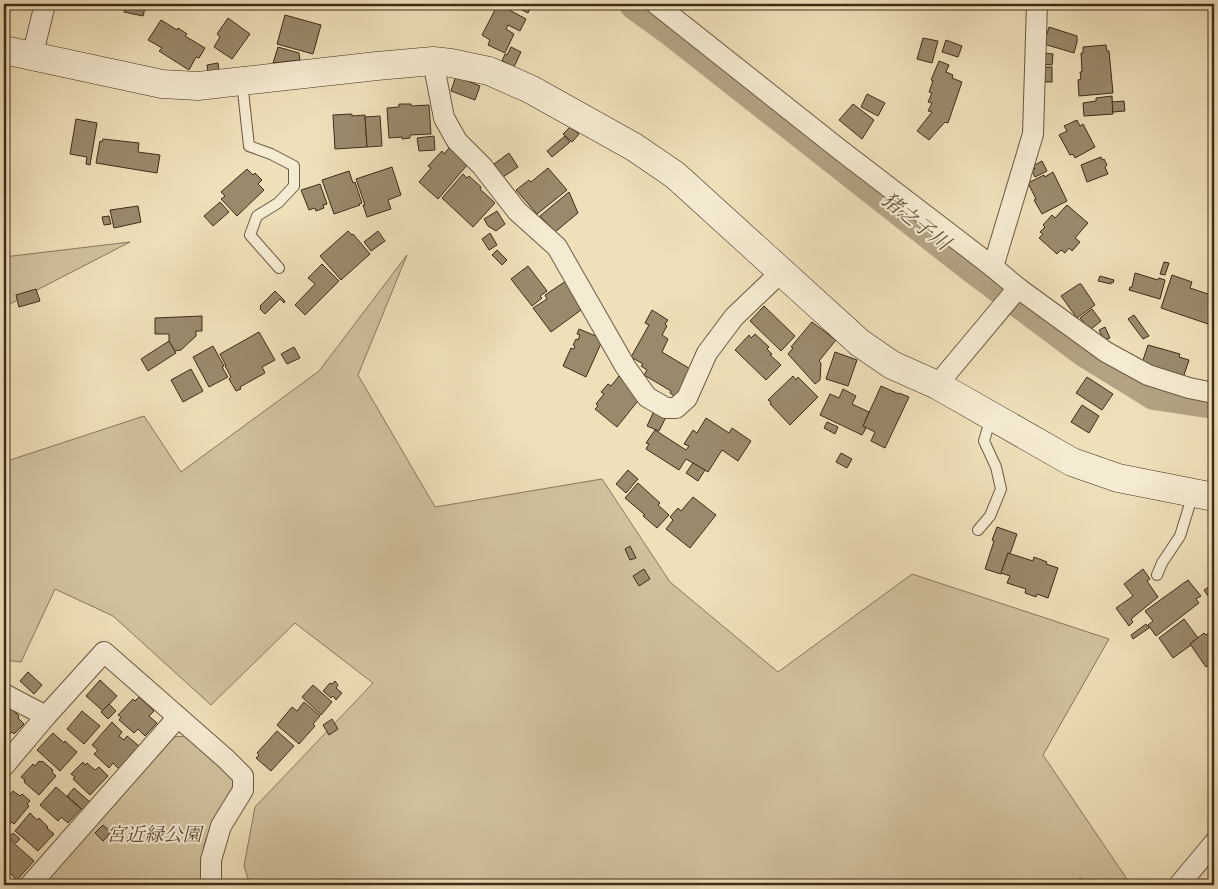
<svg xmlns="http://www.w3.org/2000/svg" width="1218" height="889" font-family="Cardo,'Noto Serif JP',serif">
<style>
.green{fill:#d1c29e;stroke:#88785c}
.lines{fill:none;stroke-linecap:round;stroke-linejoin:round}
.river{stroke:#b3a383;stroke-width:32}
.building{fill:#9a8a6c;stroke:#3e2d19}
.lane-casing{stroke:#6a5a41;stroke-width:12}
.street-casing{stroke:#6a5a41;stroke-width:22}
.secondary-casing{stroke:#3e2d19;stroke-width:29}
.lane{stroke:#f5ebd2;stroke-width:10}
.street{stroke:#f5ebd2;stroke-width:20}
.secondary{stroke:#f5ebd2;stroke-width:28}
.labels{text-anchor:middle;stroke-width:4;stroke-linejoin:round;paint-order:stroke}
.park-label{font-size:19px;font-style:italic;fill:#5b4b34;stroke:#f5ebd2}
.water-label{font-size:20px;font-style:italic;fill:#615039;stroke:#f5ebd2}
</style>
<rect width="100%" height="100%" fill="#efe0b9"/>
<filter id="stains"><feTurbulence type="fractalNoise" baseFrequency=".004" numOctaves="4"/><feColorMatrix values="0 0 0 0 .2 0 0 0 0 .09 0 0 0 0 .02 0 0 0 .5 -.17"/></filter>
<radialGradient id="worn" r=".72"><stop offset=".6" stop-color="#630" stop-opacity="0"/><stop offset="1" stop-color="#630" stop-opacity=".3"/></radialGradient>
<!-- green -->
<g class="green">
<polygon points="130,242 4,307 4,257"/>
<polygon points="407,255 358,375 435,507 602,479 670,582 778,672 912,574 1109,639 1043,755 1131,885 1087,885 1081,878 1065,885 250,885 244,866 255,807 373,683 295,623 211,705 113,616 55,589 21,662 4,660 4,462 144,416 181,472 319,371"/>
<polygon points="187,736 234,775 234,793 214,818 204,845 200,881 197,885 39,885 172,737"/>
</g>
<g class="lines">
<!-- river -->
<polyline class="river" points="635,4 671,30 970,265 1086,352 1154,394 1214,403"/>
</g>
<!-- building -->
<g class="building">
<polygon points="126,4 146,4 143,16 124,12"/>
<polygon points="503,4 532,4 528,13 516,7 514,9"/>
<polygon points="884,4 921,4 920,8 918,8"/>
<polygon points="497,6 501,8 502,6 526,19 520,31 508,25 506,29 514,34 505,53 488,45 490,40 482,35"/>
<polygon points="285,15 321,25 313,54 277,44"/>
<polygon points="228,18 250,34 232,59 214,47 220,37 217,34"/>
<polygon points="161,20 177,30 178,28 187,34 185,36 205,48 199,58 196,57 189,70 159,51 162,48 148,40"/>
<polygon points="1049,27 1077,36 1077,42 1074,53 1044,44"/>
<polygon points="923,38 938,41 932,63 917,59"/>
<polygon points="946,40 962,46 958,57 942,52"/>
<polygon points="1106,45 1107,51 1109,51 1113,93 1079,96 1078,80 1081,79 1080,72 1082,72 1081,53 1083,53 1083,47"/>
<polygon points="278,47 299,53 300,60 273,63"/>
<polygon points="511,47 521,52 514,67 502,61 505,54 507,55"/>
<polygon points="1044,53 1053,54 1052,65 1043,64"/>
<polygon points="939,61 949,65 946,72 953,75 952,78 962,82 948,123 945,122 929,140 917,131 932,112 928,111 932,103 928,102 932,93 929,92 933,81 931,80"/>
<polygon points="218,63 219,71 208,73 207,65"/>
<rect x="1042" y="67" width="10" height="15"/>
<polygon points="456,76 480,86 475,100 451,91"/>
<polygon points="867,94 885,103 878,116 861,107"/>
<polygon points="1112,96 1113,114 1084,116 1083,103 1096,101 1096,98"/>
<polygon points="1124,101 1125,111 1113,112 1112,102"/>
<polygon points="399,104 411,104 411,106 429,105 431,134 410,135 410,138 402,139 402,137 389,138 387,108 399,107"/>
<polygon points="853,104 874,120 862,139 839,120"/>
<polygon points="352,114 352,116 365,115 367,147 335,149 333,115"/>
<polygon points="380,116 382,146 367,147 365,117"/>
<polygon points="76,119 97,123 90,165 86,164 87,157 70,154"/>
<polygon points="1077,120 1080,126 1083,124 1095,147 1075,158 1073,154 1070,155 1059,135 1067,131 1064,126"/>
<polygon points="570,127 579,134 572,142 563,134"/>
<polygon points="434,136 435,150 419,151 417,138"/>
<polygon points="565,136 570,142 552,157 547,151"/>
<polygon points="103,139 139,143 138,152 160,155 157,173 96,163 100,141 102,142"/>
<polygon points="449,148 468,164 438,199 419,182 431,168 428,166 442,151 444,154"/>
<polygon points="509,153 518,167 503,177 494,164"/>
<polygon points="1101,157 1102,160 1104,159 1107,165 1105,167 1108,174 1087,182 1081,165"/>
<polygon points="1042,161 1047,171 1035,177 1032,171 1035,169 1033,166"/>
<polygon points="392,167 401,195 388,200 391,209 367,217 363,205 365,205 356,179"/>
<polygon points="548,168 567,190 537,214 516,190 529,180 531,182"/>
<polygon points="247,169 253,175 255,173 262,180 258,184 264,190 237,216 221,199 225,196 221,192"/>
<polygon points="349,171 353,183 355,182 362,203 359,204 360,205 334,214 322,180"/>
<polygon points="1053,172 1067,201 1042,214 1034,200 1036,199 1028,183 1044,175 1045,177"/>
<polygon points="463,174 467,178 469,176 481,187 480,189 495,203 473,227 442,198"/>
<polygon points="320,184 327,204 323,205 324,208 316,211 315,208 309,210 301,190"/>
<polygon points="569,192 578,213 555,232 540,216"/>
<polygon points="220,202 229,212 213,226 204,216"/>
<polygon points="1067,205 1088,223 1075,238 1080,242 1072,251 1069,248 1065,253 1061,250 1057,254 1039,238 1043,234 1040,232 1045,227 1043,225 1052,215 1055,218"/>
<polygon points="138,206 141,222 114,228 110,210"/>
<polygon points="497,211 505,224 496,231 488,226 484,219"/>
<polygon points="109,216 111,224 104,225 102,217"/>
<polygon points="348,231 352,235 353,234 370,254 341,280 320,256"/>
<polygon points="378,231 385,241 371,251 364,242"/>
<polygon points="490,233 497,245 489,250 482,239"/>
<polygon points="497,250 507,260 502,265 492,255"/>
<polygon points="1164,262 1169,263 1165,275 1160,274"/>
<polygon points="322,264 339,281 305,315 295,305 315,284 308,278"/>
<polygon points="528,266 547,291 540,296 542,298 532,306 511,279"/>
<polygon points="1135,273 1158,280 1159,278 1165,280 1160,299 1129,290 1130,287 1132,287"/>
<polygon points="1172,275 1192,282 1190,288 1214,296 1214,326 1161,308"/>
<polygon points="1100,276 1114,280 1113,283 1111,282 1111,284 1098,281"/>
<polygon points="569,279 584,303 579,306 581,310 551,332 533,308 547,299 545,295"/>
<polygon points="1079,284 1081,284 1095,305 1077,318 1061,296"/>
<polygon points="36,289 40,301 19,307 16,295"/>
<polygon points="275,291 285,301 284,303 280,299 265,314 260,309 261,307 260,306"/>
<polygon points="764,306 795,336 781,351 750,321"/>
<polygon points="1092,309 1101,321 1090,330 1080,318"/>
<polygon points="652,310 668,320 665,324 667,326 662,335 668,339 662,352 692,370 677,398 670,393 671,391 644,375 647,370 641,366 643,364 631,357 649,325 645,323"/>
<polygon points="1134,315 1149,336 1143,339 1128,319"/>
<polygon points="202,316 202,331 196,331 196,336 181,350 175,351 169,341 169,334 155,334 155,318"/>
<polygon points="812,322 836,340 819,361 821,363 820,380 815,384 788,354 793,348 791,347"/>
<polygon points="1105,327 1110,338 1104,340 1099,330"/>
<polygon points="579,329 603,339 586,377 563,366 571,348 574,349 575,346 573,345 576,339 578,340 580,335 577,334"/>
<polygon points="259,332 275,360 262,367 265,373 240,387 241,389 236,391 229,379 231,377 225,366 226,366 220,354"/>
<polygon points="755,334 769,347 767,349 772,354 770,355 781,365 766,380 735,350 749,335 751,338"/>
<polygon points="169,341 176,353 148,371 141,359"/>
<polygon points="1148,345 1180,354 1179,357 1189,360 1183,378 1142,363"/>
<polygon points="213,346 224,366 222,367 228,377 209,387 193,357"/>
<polygon points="294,347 300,358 287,364 281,354"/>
<polygon points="835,352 857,360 848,386 826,379"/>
<polygon points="191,369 203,391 183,402 171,380"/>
<polygon points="619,376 635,389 641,397 617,427 595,409 598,406 596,404 604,394 601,392 608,384 611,386"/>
<polygon points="793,376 796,380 798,377 818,397 790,425 770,404 771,402 768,400"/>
<polygon points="1087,377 1113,394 1102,410 1076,393"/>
<polygon points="881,386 899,394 899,393 909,397 885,448 871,441 875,432 863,426"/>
<polygon points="843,389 856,396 852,404 869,412 863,426 866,428 862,435 820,415 830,394 839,398"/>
<polygon points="1082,405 1099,416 1089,433 1071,422"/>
<polygon points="654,411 666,417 659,431 647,426"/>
<polygon points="706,418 729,433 732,428 751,441 738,461 722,450 708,472 686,459 679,470 646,449 649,444 646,443 655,430 686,450 689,446 684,444 693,430 697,433"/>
<polygon points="827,422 838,427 835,434 824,428"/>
<polygon points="841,453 852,459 847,468 836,462"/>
<polygon points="693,463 705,470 698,481 686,473"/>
<polygon points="628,470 638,479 626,493 616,484"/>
<polygon points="638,483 660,503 658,505 669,515 657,528 643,516 645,515 625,498"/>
<polygon points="693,497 716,515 690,548 666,529 673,520 670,517 678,508 681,511"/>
<polygon points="997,527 1017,534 1010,554 1008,553 1001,574 985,569 994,541 992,540"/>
<polygon points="630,546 636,558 630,560 625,549"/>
<polygon points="1008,553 1033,561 1034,557 1047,562 1046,564 1058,568 1048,598 1037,594 1036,597 1025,593 1026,589 1007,583 1010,576 1001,573"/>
<polygon points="644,569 650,579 639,586 633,576"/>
<polygon points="1143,569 1150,579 1147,581 1158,597 1131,619 1133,622 1129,626 1116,608 1133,596 1124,584"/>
<polygon points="1188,580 1201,596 1196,599 1199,603 1156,636 1148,625 1153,621 1145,611"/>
<polygon points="1210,586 1213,593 1208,596 1204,590"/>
<polygon points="1184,619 1198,638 1190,644 1191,645 1173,658 1159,638"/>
<polygon points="1146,624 1149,628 1133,639 1131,635"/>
<polygon points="1214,629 1214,661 1206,667 1190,644 1204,633 1206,635"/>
<polygon points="28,672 42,685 34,694 20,681"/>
<polygon points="100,680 117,696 103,711 86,696"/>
<polygon points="335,681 338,685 336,688 342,693 336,700 333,696 331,698 323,691 330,683 332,684"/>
<polygon points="313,685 332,702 321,715 302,697"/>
<polygon points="139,697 154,711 149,716 157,723 145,736 138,729 134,733 119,720 121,717 118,715 133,699 135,701"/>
<polygon points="304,702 320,716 313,724 315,726 299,744 277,725 292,707 297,711"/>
<polygon points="109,704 116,711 108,719 101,712"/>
<polygon points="4,706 9,711 12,709 19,716 18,718 24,724 14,734 12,732 4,740 6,741 4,743"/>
<polygon points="82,711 100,726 84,744 67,729"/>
<polygon points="332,719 338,729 329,735 323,725"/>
<polygon points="112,722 122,732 119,736 124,740 127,736 139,746 119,769 113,763 109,768 94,754 98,750 92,745"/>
<polygon points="277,731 294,746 271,771 256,758 259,755 257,753"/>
<polygon points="53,733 64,743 65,741 77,752 60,771 37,750"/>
<polygon points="39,761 41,762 42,761 53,770 52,772 56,776 39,795 24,782 25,780 21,777 33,764 35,766"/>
<polygon points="83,762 85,765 87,763 95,770 99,767 108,776 90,795 73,779 75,777 71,774"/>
<polygon points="56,787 81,809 68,823 61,817 58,821 40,805"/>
<polygon points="74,788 91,803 84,811 67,796"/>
<polygon points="7,791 11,794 13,791 20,796 22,794 30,801 27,804 29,806 14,824 12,822 9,825 4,821 4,800 7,797 4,794"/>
<polygon points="30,813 37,820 39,818 48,827 47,828 54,834 38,851 15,831"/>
<polygon points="103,825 111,832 103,841 95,833"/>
<polygon points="13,833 20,839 16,843 9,837"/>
<polygon points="8,838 34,861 17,880 4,868 4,843"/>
</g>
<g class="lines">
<defs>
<g id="lane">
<polyline points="242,82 249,146 271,154 294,166 294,186 278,203 257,216 250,235 279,268"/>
<polyline points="978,530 990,516 1001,489 996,467 984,441 991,417"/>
<polyline points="1157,575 1162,563 1180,536 1193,494"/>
</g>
<g id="street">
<polyline points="656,4 839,149 993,267 1018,288 1106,352 1148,375 1189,388 1214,393"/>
<polyline points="32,57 45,4"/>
<polyline points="433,61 444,118 457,141 482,166 517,211 557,247 625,366 647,397 666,408 676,408 687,398 707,353 734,317 781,272"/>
<polyline points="993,267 1033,134 1037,4"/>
<polyline points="937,385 1018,288"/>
<polyline points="4,694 46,716 104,652 226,759 243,776 243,790 221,826 211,860 211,885"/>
<polyline points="4,766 46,716"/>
<polyline points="30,885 178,717"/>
<polyline points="1179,885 1214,843"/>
</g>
<polyline id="secondary" points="4,50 162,84 198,86 377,66 433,61 451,63 489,71 530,89 634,147 675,175 860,343 892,365 937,385 1072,462 1118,478 1214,497"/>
</defs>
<!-- lane casing -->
<use href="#lane" class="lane-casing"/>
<!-- street casing -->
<use href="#street" class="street-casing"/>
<!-- secondary casing -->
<use href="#secondary" class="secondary-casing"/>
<!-- lane -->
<use href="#lane" class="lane"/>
<!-- street -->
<use href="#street" class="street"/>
<!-- secondary -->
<use href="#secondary" class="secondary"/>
</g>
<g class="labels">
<!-- park labels -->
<g class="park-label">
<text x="154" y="841">宮近緑公園</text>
</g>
<!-- water labels -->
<g class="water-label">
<text transform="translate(916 221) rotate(38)" y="7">猪之子川</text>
</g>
</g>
<!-- margin -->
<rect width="1218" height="889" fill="none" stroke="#efe0b9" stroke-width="20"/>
<rect x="5" y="5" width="1208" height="879" fill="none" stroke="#3e2d19" stroke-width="2.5"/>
<rect x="10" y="10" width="1198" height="869" fill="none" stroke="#3e2d19"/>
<rect width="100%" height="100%" filter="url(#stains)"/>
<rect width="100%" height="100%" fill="url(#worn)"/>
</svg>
